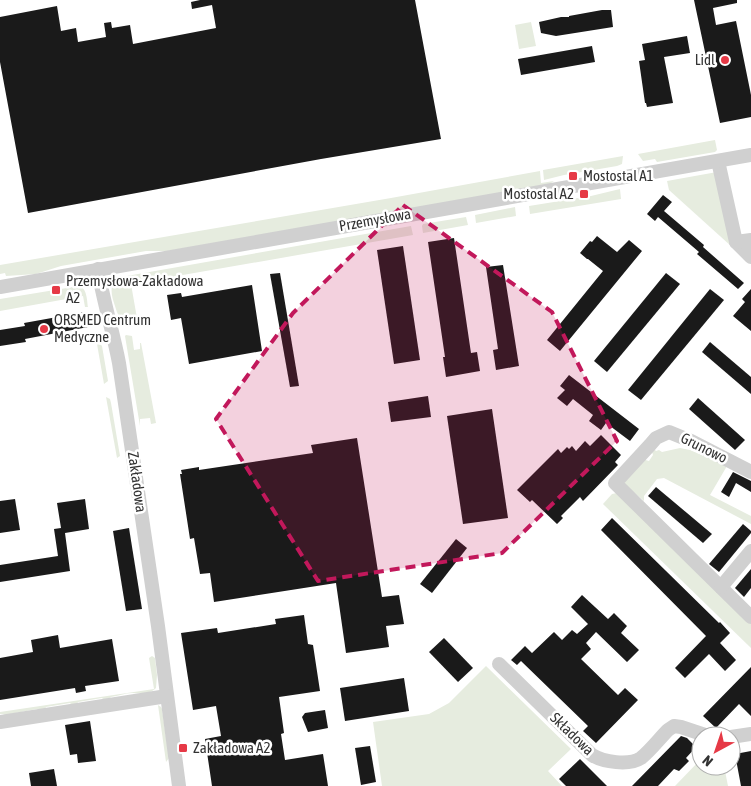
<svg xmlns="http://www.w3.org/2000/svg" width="751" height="786" font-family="'Asap Condensed',sans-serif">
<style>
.green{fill:#e6ecdf}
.building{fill:#1a1a1a}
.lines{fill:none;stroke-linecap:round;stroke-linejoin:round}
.minor{stroke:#d0d0d0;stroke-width:14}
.marked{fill:#c2185b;fill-opacity:0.2;stroke:#c2185b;stroke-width:4;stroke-dasharray:10 6;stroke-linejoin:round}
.poi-dot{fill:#e63946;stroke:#fff;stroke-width:2}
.labels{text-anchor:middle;stroke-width:5;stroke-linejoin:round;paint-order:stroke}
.poi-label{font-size:15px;fill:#333;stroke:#fff;text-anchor:start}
.street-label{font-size:15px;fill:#333;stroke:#fff}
</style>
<rect width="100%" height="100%" fill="#fff"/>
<!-- green -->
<g class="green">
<polygon points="531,22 536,46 519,49 515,25"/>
<polygon points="715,140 717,150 715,152 657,162 655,159 643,161 638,154"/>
<polygon points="623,156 622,164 617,166 564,175 544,180 543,170"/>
<polygon points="540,171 541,183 554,181 548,185 168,251 146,251 61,266 36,274 6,276 5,273 0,274 0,265 391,198"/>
<polygon points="717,172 731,246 669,190 667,181"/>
<polygon points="620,189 621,199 530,214 529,206 591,196"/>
<polygon points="515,207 516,216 476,223 475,215"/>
<polygon points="466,217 468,225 423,233 422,226 423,224"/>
<path d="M 411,226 L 413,235 L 131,284 L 138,324 L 133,324 L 131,320 C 127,320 123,320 120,317 C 117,314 116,309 115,306 C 111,294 108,283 121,277 Z"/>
<path d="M 79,286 C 87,288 87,300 88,307 L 85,307 L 83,296 L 0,311 L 0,299 Z"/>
<polygon points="126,335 132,336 134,350 140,349 140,343 141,343 156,423 151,424 150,418 140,419 140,426 125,336"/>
<polygon points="97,344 101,345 102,346 108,381 104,384"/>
<polygon points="106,397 110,399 111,403 120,456 117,458"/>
<polygon points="680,448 690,450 727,466 710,495 751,516 751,524 664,478 657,479 644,496 644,501 623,483 642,459 649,461 653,455 652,452 654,449 656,451 659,450 662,452"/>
<polygon points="617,493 751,624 751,648 603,504 612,494"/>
<path d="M 152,656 L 155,658 L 157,675 L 156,688 C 149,695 141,693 132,693 C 125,693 118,696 111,697 L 109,699 L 104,700 L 102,698 L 78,702 L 77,704 L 72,705 L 70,703 L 46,707 L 45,709 L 39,710 L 37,709 L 5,715 L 3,714 L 0,714 L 0,712 L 154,689 L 149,658 Z"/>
<polygon points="486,666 571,749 548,771 562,786 382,786 373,722 429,714 449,703"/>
<polygon points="158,705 161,707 162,709 169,758 166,762"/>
<polygon points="701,759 701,766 724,766 728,786 675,786"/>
</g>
<!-- building -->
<g class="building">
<polygon points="200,0 415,0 441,139 321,159 28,213 0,62 0,17 57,6 61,31 76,28 78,42 106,37 104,23 111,22 112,28 130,25 133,44 216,28 212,5 192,9 191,2"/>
<polygon points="694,0 737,0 737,3 713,8 716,25 736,21 751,95 751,117 720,123"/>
<polygon points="602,10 611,10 613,27 556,36 541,33 539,22 561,17 569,17 569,16"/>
<polygon points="687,36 690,53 664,57 673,103 647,107 646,103 645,103 639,61 645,60 642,44"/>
<polygon points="592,46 595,62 521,75 518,59"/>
<polygon points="663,195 672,202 664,211 704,245 703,247 744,283 738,289 697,254 699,252 658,217 655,221 647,214"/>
<polygon points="597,236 617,252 629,240 642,251 560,351 547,340 603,271 588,259 587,259 580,253 590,241 592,242"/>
<polygon points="454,238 471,353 477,352 480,371 446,377 443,357 445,357 428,242"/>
<polygon points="403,246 420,360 394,364 377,250"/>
<polygon points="503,265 519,366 496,370 493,350 498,349 486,267"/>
<polygon points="280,273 299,386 290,387 270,274"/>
<polygon points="666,273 680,284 607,372 594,361"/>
<polygon points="252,285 262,351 189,364 181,318 171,320 167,295 181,293 182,297"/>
<polygon points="710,289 724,300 641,400 628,390"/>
<polygon points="751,289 751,331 733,316 745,302 742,299"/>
<polygon points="85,312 88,327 25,339 26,342 0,346 0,330 25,326 24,323"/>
<polygon points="710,342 751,377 751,394 702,352"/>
<polygon points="569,375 639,429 630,441 606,423 601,430 589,421 593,415 573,399 567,406 557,398 565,390 560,386"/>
<polygon points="428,396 431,417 391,422 388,402"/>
<polygon points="698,398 745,440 735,450 689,409"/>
<polygon points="492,409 508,518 463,524 447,416"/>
<polygon points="601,435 621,455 615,462 618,465 583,501 580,497 561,516 563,518 557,524 532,500 530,502 517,490 558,449 561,453 567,447 569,449 572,446 576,451 585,441 590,446"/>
<polygon points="357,438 382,597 399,595 404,624 386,626 389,647 346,653 336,583 214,602 210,573 200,574 194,538 190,539 180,474 182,474 181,470 199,467 199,470 313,453 311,445"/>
<polygon points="733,472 751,481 751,492 736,483 729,497 721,492"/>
<polygon points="656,487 712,534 703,543 648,496"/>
<polygon points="15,499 20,530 0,533 0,501"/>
<polygon points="85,499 89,529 65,533 70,571 0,582 0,565 58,556 54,529 61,528 57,503"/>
<polygon points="612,518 719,623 720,622 730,633 720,643 736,660 725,671 709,654 685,678 675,668 706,636 601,530"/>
<polygon points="743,524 751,531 751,533 719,572 709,564"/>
<polygon points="129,528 142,609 126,611 113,531"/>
<polygon points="456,539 467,548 432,593 420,584"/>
<polygon points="751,569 751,588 744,597 735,588"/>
<polygon points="582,595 608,619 614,613 627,626 621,633 639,650 627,662 596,632 586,643 591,649 581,659 618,695 625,688 638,700 596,743 583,731 588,726 521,661 517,665 511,660 525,646 532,653 554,632 562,640 572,630 577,634 588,624 571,607"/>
<polygon points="304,615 308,644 313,645 320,691 279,697 284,733 281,734 285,760 323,754 328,786 212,786 205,739 221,736 216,706 193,710 181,633 217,628 218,633 276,624 275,619"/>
<polygon points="58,635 60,648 112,639 119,681 85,686 86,691 76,693 75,688 0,700 0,658 33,652 31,640"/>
<polygon points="444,638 473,668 458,682 429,652"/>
<polygon points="751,667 751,716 739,704 716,728 703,716"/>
<polygon points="404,678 409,711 345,721 340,688"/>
<polygon points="325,710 328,728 308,732 302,717 305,713"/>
<polygon points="90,721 96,761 78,763 77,754 70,755 65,725"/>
<polygon points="681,736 687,738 696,747 686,758 689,761 679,771 674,769 658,786 632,786"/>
<polygon points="370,746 376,782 361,785 355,748"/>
<polygon points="751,751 751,786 741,786 735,754"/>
<polygon points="580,759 607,786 566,786 559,779"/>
<polygon points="54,769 57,786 31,786 29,773"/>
</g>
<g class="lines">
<!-- minor -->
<g class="minor">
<polyline points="718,161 736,242 751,257"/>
<polyline points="736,242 751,240"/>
<path d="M 98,269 C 103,301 113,331 119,363 L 158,626 L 179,786"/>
<polyline points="0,287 751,155"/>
<polyline points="751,472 691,441 669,432 656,438 650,445 615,483 751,617"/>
<polyline points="721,587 751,551"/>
<path d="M 499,664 L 592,755 C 603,762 629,766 641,758 C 651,750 659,739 668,730 L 674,726 L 681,727 L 708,736"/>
<polyline points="0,722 167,696"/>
<polyline points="731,737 751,734"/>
</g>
</g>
<!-- marked area -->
<path class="marked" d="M 403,205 L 552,312 L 617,441 L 502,553 L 318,581 L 216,419 L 293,313 Z"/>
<!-- markers -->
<g class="poi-dot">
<circle cx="725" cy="60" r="5"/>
<rect x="568" y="171" width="10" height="10" rx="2.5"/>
<rect x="579" y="189" width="10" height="10" rx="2.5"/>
<rect x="51" y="285" width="10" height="10" rx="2.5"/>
<circle cx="44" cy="329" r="5"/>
<rect x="178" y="743" width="10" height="10" rx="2.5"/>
</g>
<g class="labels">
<!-- poi labels -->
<g class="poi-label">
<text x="715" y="65" text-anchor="end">Lidl</text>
<text x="583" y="181">Mostostal A1</text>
<text x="574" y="199" text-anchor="end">Mostostal A2</text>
<text x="66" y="286">Przemysłowa-Zakładowa<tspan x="66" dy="17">A2</tspan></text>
<text x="54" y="325">ORSMED Centrum<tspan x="54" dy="17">Medyczne</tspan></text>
<text x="193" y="753">Zakładowa A2</text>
</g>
<!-- street labels -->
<g class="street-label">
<text transform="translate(375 220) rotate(-10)" y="5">Przemysłowa</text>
<text transform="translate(704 448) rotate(26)" y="5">Grunowo</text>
<text transform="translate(137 482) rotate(82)" y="5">Zakładowa</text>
<text transform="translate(572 734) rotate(44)" y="5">Składowa</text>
</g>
</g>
<!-- north arrow -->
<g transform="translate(716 751) rotate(220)"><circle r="24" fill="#ffffff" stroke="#adadad"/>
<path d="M0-4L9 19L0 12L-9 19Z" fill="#e63946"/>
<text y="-8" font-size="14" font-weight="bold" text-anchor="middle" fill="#333333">N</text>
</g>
</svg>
